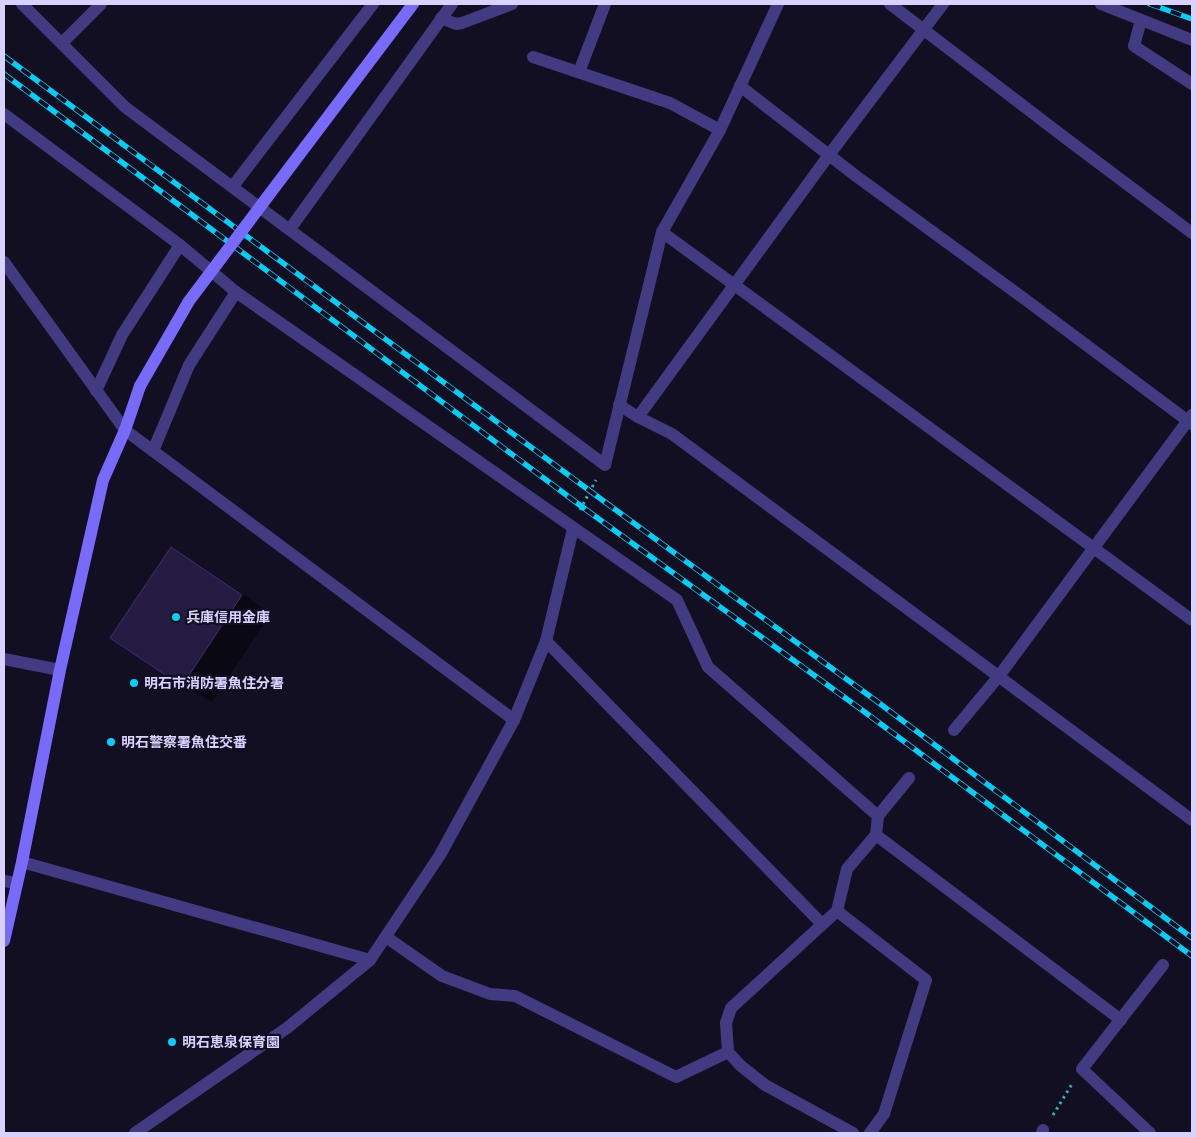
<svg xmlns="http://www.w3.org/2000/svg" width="1196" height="1137" font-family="'Roboto Condensed','Noto Sans JP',sans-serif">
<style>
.shadow{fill:#0007}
.building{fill:#261b43;stroke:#3f2e6f}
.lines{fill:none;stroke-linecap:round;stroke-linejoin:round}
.path{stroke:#32b1b2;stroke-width:3;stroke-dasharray:2.5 4;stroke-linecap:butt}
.street{stroke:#423b81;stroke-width:12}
.secondary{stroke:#786bfb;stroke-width:12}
.rail-casing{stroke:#06cef5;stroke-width:5.5}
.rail{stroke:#130f23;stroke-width:4;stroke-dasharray:11;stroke-linecap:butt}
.secondary-bridge{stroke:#786bfb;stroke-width:12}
.poi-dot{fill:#06cef5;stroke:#130f23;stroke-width:2}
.labels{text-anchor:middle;stroke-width:4.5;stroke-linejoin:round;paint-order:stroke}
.poi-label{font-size:14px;font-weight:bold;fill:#dad2fe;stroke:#130f23;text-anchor:start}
</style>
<rect width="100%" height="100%" fill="#130f23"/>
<!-- shadow -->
<polygon class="shadow" points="171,549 200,566 271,613 212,702 182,685"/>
<!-- building -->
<polygon class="building" points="171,547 242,595 182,686 110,638"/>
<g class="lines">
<!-- path -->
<g class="path">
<polyline points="580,510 596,480"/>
<polyline points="1053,1115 1072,1084"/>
</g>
<!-- street -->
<g class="street">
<polyline points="22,4 125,107 605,465 662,232 720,130 778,4"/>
<polyline points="890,4 1068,140 1192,233"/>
<polyline points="1101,4 1192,40"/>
<polyline points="441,18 456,24 462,23 512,4"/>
<polyline points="1141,20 1134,46 1192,84"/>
<polyline points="62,43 101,4"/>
<polyline points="533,57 670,103 720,130"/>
<polyline points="579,72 605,4"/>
<polyline points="740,86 856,176 1026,300 1192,424"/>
<polyline points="4,114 180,245 122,335 96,391"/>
<polyline points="233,186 373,4"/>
<polyline points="290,229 452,4"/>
<polyline points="662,232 1192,620"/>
<polyline points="180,245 236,292"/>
<polyline points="4,262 125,430 514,720"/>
<polyline points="619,405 638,417 672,434 1192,820"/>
<polyline points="638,417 829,155 943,4"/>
<polyline points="153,451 189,365 236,292 677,600 708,667 878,816"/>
<polyline points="546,641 822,924"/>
<polyline points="4,659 60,670"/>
<polyline points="954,730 999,676 1192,415"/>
<polyline points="876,835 1121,1020"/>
<polyline points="22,862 370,960"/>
<polyline points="4,881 16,883"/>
<polyline points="837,911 926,980 884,1114 870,1133"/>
<polyline points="386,937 442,976 490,994 515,996 676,1077 728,1052"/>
<polyline points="135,1133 287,1028 370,960 440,855 514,720 546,641 573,529"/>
<polyline points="853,1133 765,1085 741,1066 728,1052 726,1023 731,1008 837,911 847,869 876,835 878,816 909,778"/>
<polyline points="1042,1133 1043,1130"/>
<polyline points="1150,1133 1082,1069 1163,965"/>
</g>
<!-- secondary -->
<polyline class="secondary" points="4,941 22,862 60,670 103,480 125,430 140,386"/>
<defs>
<g id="rail">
<polyline points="1150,4 1192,19"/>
<polyline points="4,56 590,491 875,700 1192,938"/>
<polyline points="4,74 581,506 866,713 1192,956"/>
</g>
</defs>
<!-- rail casing -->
<use href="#rail" class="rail-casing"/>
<!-- rail -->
<use href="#rail" class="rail"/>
<!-- secondary-bridge -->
<polyline class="secondary-bridge" points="140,386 189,301 413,4"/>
</g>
<!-- markers -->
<g class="poi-dot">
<circle cx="176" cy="617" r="5"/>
<circle cx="134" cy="683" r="5"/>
<circle cx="111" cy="742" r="5"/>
<circle cx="172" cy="1042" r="5"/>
</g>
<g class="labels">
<!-- poi labels -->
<g class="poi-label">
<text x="186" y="622">兵庫信用金庫</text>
<text x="144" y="688">明石市消防署魚住分署</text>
<text x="121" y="747">明石警察署魚住交番</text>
<text x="182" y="1047">明石恵泉保育園</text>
</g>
</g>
<!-- border -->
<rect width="1196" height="1137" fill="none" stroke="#dad2fe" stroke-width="10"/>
</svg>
